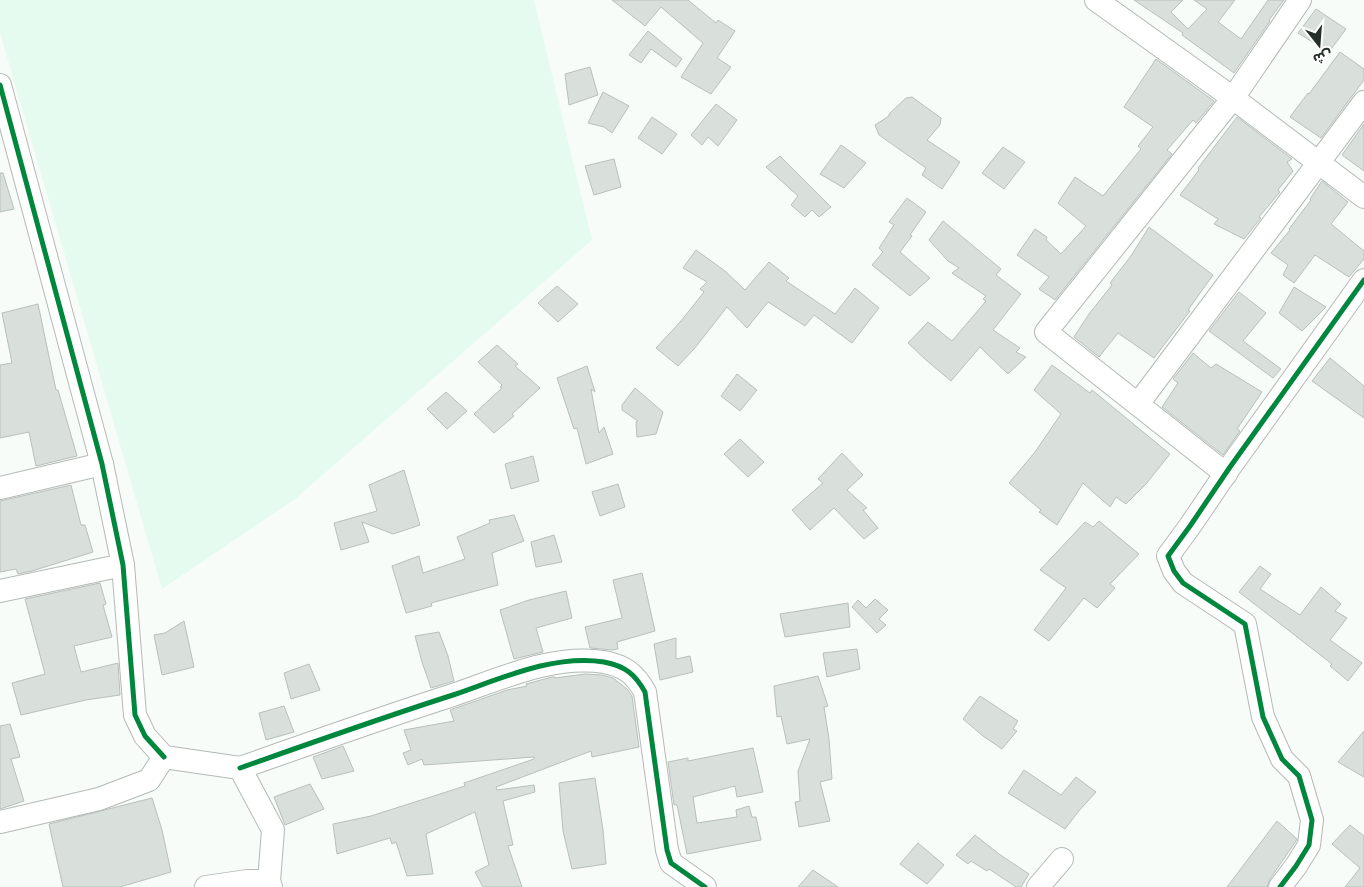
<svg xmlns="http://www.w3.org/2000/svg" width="1364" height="887" font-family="Barlow,'Noto Sans Arabic',sans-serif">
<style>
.built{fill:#e6fbef}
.building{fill:#d9e0dc;stroke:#b9c0bc}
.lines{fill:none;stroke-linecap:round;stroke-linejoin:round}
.minor-casing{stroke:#b3bab6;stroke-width:24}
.minor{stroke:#fefffe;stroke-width:22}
.cycleway-casing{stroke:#fff;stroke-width:8}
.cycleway{stroke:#00873e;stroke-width:5}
</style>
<rect width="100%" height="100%" fill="#f7fcf9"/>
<!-- built -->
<polygon class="built" points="0,0 534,0 592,240 295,499 162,589 0,33"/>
<!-- building -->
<g class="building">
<polygon points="612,0 688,0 716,23 718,20 735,31 717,58 731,67 711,94 681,77 703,43 661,7 645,26"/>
<polygon points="1134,0 1183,0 1171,12 1188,29 1207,9 1194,0 1235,0 1218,22 1241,39 1268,0 1284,0 1269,20 1270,21 1234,73 1182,35 1183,33"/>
<polygon points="1316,9 1346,29 1329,52 1298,33"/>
<polygon points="648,31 682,59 676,67 651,49 641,63 629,55"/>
<polygon points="1340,52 1364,69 1364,80 1321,138 1290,117 1308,93 1309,94"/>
<polygon points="1156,59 1214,101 1196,123 1193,120 1167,150 1172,154 1055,300 1039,289 1049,277 1017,255 1035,229 1047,237 1046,240 1061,254 1086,226 1058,203 1075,177 1103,196 1141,149 1138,146 1153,127 1124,107"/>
<polygon points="590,67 598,95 569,105 565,74"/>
<polygon points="603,92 629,106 612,133 604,127 588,123"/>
<polygon points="912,97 941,118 940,125 927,140 960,162 942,189 922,175 926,168 879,135 875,125 889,116 889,114 906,98"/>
<polygon points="716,104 737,120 718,146 708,137 702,145 691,135"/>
<polygon points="652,117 677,134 662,154 638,138"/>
<polygon points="1237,117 1292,159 1287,162 1293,171 1278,190 1280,192 1259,217 1261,218 1244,239 1214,224 1218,219 1180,195 1199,170 1198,168"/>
<polygon points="1364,124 1364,171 1342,155"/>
<polygon points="841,145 866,163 844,188 820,174"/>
<polygon points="1003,147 1025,162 1004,189 982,173"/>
<polygon points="780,156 831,207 819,217 812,210 805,217 791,205 798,196 766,167"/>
<polygon points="614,159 621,187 594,195 585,166"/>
<polygon points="0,173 3,173 14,209 0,212"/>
<polygon points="1322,181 1348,202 1331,224 1364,251 1364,259 1349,277 1315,255 1294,283 1283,275 1288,265 1271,253 1290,230 1289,229 1311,200 1310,199"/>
<polygon points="907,198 926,212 910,235 912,236 900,252 930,278 910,296 872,265 883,252 879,248 894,225 889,222"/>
<polygon points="943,221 1001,269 996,275 1021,294 993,330 1020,348 1016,352 1026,357 1008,374 980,347 951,381 926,360 908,343 928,322 952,341 986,301 983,299 986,296 952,273 959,268 948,261 929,240"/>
<polygon points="1149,227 1213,275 1188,310 1190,311 1154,358 1118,333 1099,357 1074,337 1089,314 1112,285 1110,283 1131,256"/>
<polygon points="696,250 725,271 745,290 769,262 789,278 786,281 835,314 855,288 879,308 852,343 814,315 805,326 768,302 747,328 727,307 694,349 678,366 656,348 681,321 704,292 700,289 707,282 683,268"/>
<polygon points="557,286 578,304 558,322 538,303"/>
<polygon points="1294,287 1326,307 1302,331 1279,313"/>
<polygon points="1239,292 1266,313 1243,341 1281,369 1273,378 1209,331"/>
<polygon points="38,304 56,390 58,390 77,456 36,466 29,432 0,438 0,365 12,363 2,313"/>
<polygon points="497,345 518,364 515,366 540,388 512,414 514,416 494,433 474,414 502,388 500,387 502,385 478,362"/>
<polygon points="1193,353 1211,368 1216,364 1262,392 1237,429 1240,431 1223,455 1162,407 1178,383 1173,379"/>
<polygon points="1330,358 1364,386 1364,418 1312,381"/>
<polygon points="1052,365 1090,393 1092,390 1170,454 1146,484 1126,504 1116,497 1110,507 1083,483 1057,525 1039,512 1041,510 1009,483 1035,452 1061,414 1034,390"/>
<polygon points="587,366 595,392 591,389 599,433 604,427 613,454 586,464 577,428 574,429 557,378"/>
<polygon points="737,374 757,390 740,411 721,396"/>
<polygon points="635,388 663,412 656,434 637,437 636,422 638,421 622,410 622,405"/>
<polygon points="446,392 467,411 447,429 427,409"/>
<polygon points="740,439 764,462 748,477 724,454"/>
<polygon points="842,453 863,475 847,490 867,508 863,510 878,528 864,539 834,508 810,530 792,510 823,483 818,479"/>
<polygon points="533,456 539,481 511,489 505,464"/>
<polygon points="404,470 420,525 393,534 362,522 369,542 341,550 334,523 377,511 369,485"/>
<polygon points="618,484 625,507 600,516 592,492"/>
<polygon points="71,485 81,525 85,525 93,552 32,571 18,574 16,569 0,572 0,501"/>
<polygon points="514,515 524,541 492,553 498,585 431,603 432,606 406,613 392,566 419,556 423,573 465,559 457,537 490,523 489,520"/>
<polygon points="1099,521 1139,554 1110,584 1115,588 1097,608 1084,598 1049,641 1034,630 1066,588 1040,570 1085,522 1093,527"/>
<polygon points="554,535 562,562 536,567 531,542"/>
<polygon points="1260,566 1271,574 1260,589 1300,615 1321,587 1341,604 1335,611 1347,618 1330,640 1362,663 1348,681 1330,666 1332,664 1239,592"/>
<polygon points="642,573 655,631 617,642 618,649 612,650 590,648 585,627 622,618 613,580"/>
<polygon points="100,583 106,604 103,605 112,637 74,646 81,672 118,663 120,695 86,700 21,715 12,683 45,674 25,599"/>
<polygon points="566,591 572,618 536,628 543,652 514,659 500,610 529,600"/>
<polygon points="875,599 888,610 879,619 886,625 877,633 852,607 858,600 866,608"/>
<polygon points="848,603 850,627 785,637 780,614"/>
<polygon points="184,621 194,667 162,675 154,635 165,633"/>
<polygon points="439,632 448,656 454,681 431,688 422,662 415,636"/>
<polygon points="676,638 676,659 690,656 693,672 660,680 654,644"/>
<polygon points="857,649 860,669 827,677 823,653"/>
<polygon points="309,664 320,690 291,699 284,673"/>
<polygon points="585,674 602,675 613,678 627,689 632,696 639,747 592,757 591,751 496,787 497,790 534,785 535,792 503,801 513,845 508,846 522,887 483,887 475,872 489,865 475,812 426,834 433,874 407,876 396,842 392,844 390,838 337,854 333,824 371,816 465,786 464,783 534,759 534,757 424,765 422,759 408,765 403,753 411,750 404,730 454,721 450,710 507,690 527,686 526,684 552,677 555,677 555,678"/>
<polygon points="818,676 828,706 824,707 829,739 832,779 820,782 830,821 799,827 795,802 800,801 798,771 810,739 787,744 781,716 777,717 774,686"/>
<polygon points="980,696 1018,721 1013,729 1017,731 1002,749 983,736 963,719"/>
<polygon points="284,706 294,732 266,740 259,713"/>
<polygon points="10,724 20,757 11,759 24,801 0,809 0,726"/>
<polygon points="1364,731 1364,777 1338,762"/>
<polygon points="343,746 354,771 322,779 313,757"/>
<polygon points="753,748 763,792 737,797 735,786 693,797 697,823 737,817 736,810 749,806 752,817 756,817 761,840 687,854 677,805 674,805 668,762 688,758 688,761"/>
<polygon points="1024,770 1061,795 1076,777 1096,792 1078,812 1065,829 1008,793"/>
<polygon points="595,778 603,830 606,864 572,869 563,831 559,783"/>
<polygon points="310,784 324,809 285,825 274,797"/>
<polygon points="152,798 162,830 171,872 120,887 63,887 49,824"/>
<polygon points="1277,821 1297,839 1296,841 1270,879 1267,887 1227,887"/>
<polygon points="1350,825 1364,836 1364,887 1345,887 1360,868 1332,844"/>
<polygon points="975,835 999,854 1029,874 1021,887 1016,887 989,869 987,871 971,861 968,864 956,855"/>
<polygon points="918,843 944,865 927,884 900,864"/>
<polygon points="813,870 838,887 798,887"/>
</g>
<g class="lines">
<defs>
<g id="minor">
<polyline points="1096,0 1233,98 1364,197"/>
<polyline points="0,85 102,464 123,565 135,715 145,736 164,757"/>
<polyline points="1138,404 1364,102"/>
<polyline points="1226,474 1046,332 1233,98 1300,0"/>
<polyline points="0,488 102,464"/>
<polyline points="0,591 123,565"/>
<path d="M 240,768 C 311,743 381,718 453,695 C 500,679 553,654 604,662 C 625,666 635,674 645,692 L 667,850 L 671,863 L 705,887"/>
<polyline points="0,822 99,799 149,780 164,757 240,768 273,830 269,881"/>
<polyline points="206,887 247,881 269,881 271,887"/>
<polyline points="1038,887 1062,859"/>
<polyline points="1280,887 1296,866 1309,845 1312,820 1299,776 1282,759 1263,717 1245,624 1183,583 1174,571 1168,556 1190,526 1230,467 1364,280"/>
</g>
</defs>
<!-- minor casing -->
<use href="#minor" class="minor-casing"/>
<!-- minor -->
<use href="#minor" class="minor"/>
<defs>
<g id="cycleway">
<polyline points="0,85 102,464 123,565 135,715 145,736 164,757"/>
<path d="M 240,768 C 311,743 381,718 453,695 C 500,679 553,654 604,662 C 625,666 635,674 645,692 L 667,850 L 671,863 L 705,887"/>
<polyline points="1280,887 1296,866 1309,845 1312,820 1299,776 1282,759 1263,717 1245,624 1183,583 1174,571 1168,556 1190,526 1230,467 1364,280"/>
</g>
</defs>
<!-- cycleway casing -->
<use href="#cycleway" class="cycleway-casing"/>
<!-- cycleway -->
<use href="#cycleway" class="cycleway"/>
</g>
<!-- north arrow -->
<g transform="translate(1319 45) rotate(163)" stroke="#ffffff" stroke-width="4" paint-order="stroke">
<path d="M0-4L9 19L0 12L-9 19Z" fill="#26302a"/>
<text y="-8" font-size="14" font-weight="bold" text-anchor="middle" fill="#26302a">ش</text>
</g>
</svg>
